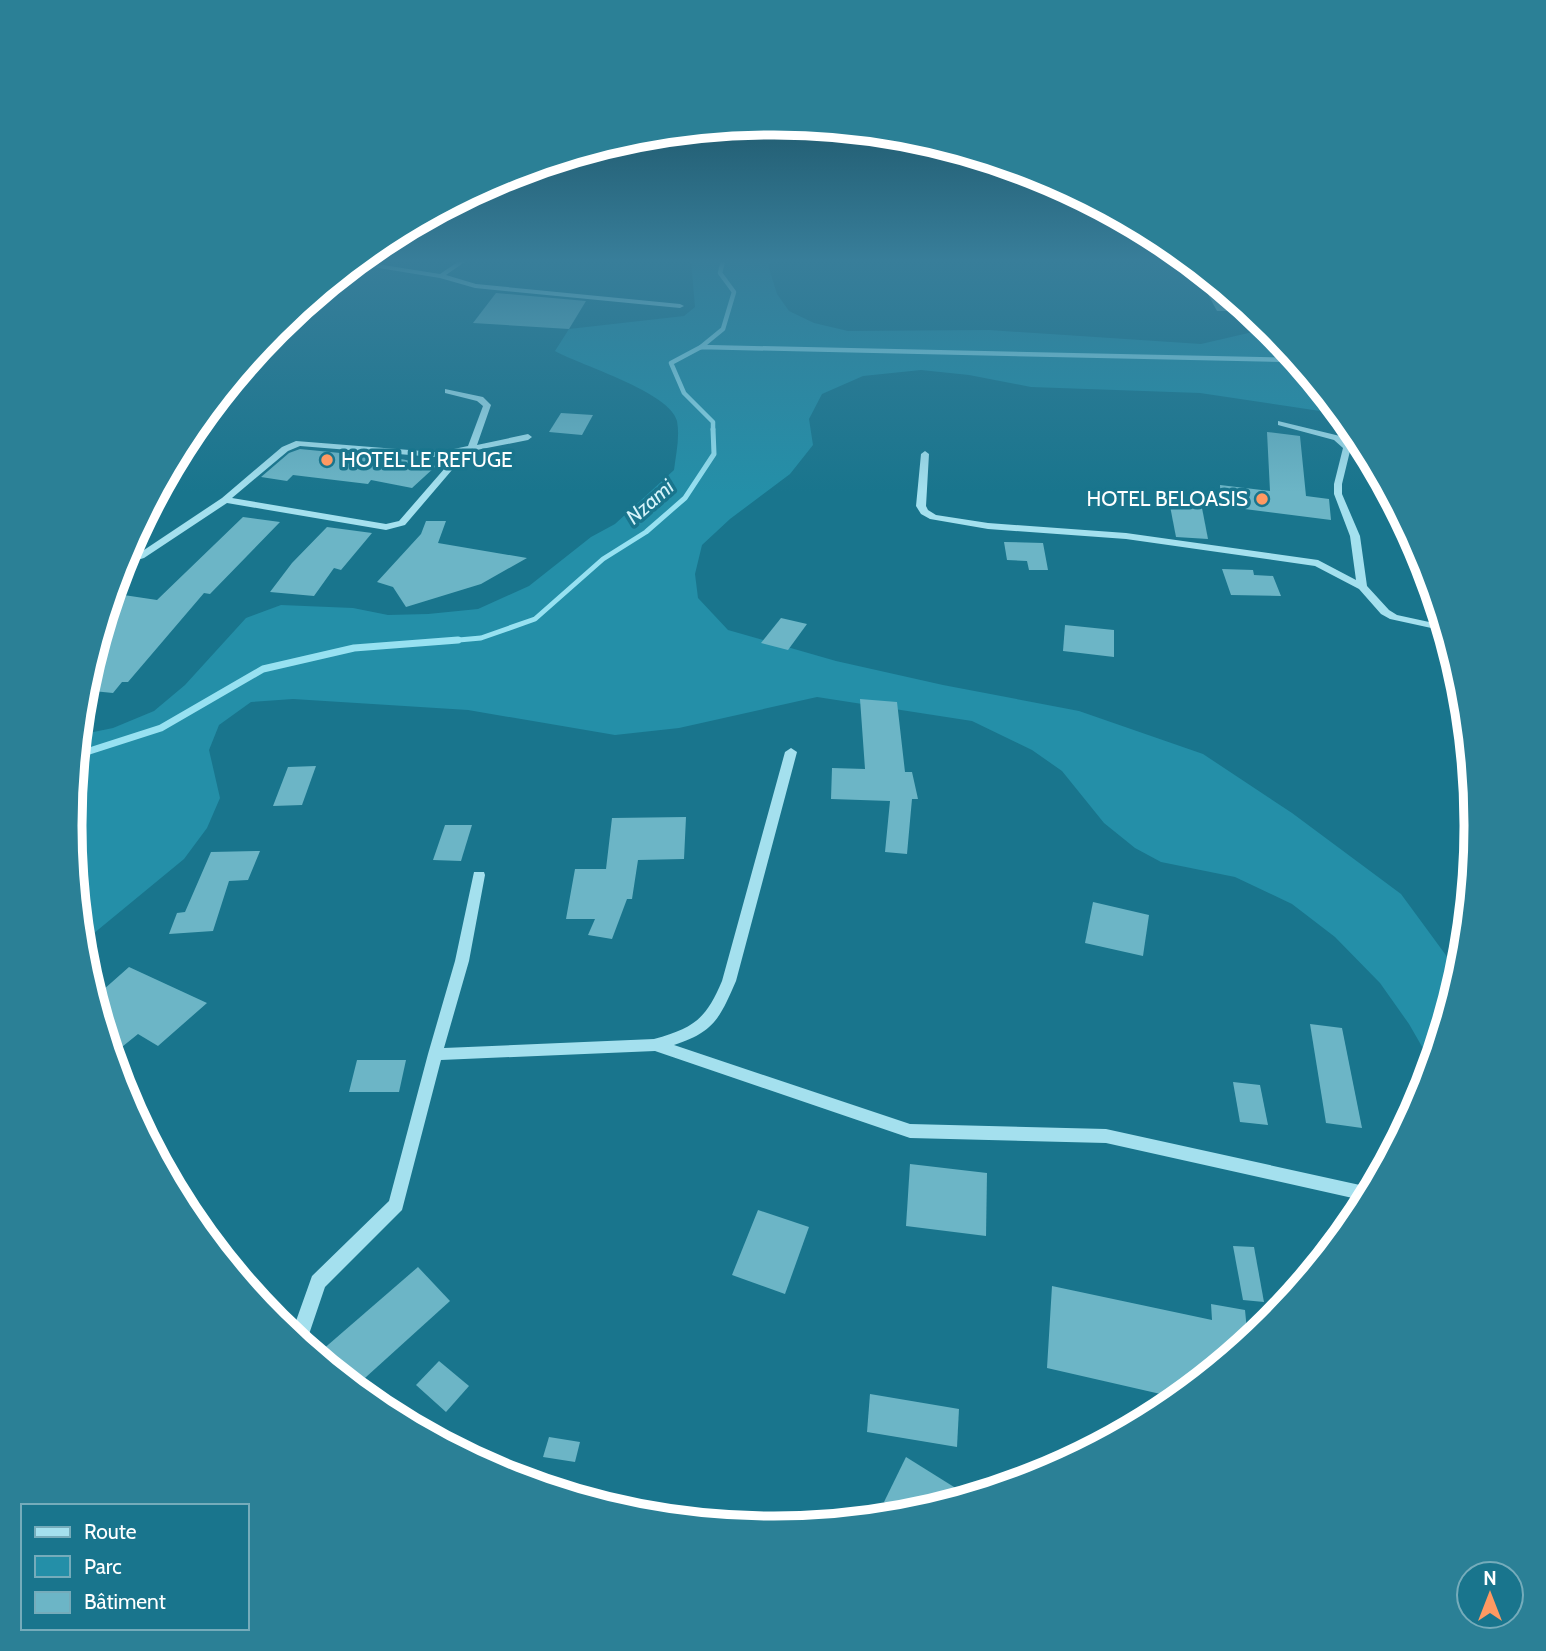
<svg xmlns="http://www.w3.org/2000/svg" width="1546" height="1651" font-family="Cabin,sans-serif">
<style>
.green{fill:#248fa8}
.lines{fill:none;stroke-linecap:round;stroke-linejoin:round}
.stream-far2{stroke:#97e1f1;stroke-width:4.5}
.stream-far1{stroke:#97e1f1;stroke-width:5}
.stream{stroke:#97e1f1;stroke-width:7}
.building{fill:#6cb5c6}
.minor{fill:#a4e0ee;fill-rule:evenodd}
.poi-dot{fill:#ff9962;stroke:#19758d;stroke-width:2.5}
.labels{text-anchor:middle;stroke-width:7;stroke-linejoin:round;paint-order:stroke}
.far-poi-label{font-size:21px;fill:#fff;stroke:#19758d;text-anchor:start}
.far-water-label{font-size:21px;font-style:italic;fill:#d4f3fa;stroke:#19758d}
.rim{fill:none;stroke:#fff;stroke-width:9}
</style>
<rect width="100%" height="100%" fill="#19758d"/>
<!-- green -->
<path class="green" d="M 691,261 L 772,261 L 768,265 L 777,294 L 789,311 L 814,323 L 848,331 L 989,330 L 1201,344 L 1270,328 L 1340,414 L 1200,393 L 1031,387 L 969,375 L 921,370 L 863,376 L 822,394 L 809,419 L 813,445 L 790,474 L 730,519 L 702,545 L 695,574 L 698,598 L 728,630 L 836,661 L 943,685 L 1079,711 L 1203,754 L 1292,813 L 1401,894 L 1459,973 L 1432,1064 L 1409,1024 L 1380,983 L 1335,937 L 1292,904 L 1235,877 L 1161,862 L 1135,848 L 1104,823 L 1062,771 L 1032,750 L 972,721 L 817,697 L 679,728 L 615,735 L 468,710 L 293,699 L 251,702 L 219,725 L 209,750 L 220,798 L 207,828 L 184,859 L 82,943 L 70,825 L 79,735 L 113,728 L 154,711 L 185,685 L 246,618 L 281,605 L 353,608 L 388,615 L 428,614 L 478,609 L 529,586 L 591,537 L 615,524 L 674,470 C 676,454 680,437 677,421 C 670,392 582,366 555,351 L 569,329 L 684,316 L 695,307 Z"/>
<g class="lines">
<!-- stream-far2 -->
<g class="stream-far2">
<polyline points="701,347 723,329 734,292 720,273 723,261"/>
<polyline points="713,430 713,422 684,393 671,363 701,347 1296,360"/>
</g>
<!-- stream-far1 -->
<polyline class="stream-far1" points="436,642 481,638 535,619 603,559 646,532 685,498 714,454 713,429"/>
<!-- stream -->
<polyline class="stream" points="77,755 161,728 263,669 354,648 458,640"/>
</g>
<!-- building -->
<g class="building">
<polygon points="1192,265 1221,288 1221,296 1230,296 1248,311 1217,311"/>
<polygon points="496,293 586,301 569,329 473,323"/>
<polygon points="561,413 593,415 582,435 549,432"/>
<polygon points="1267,432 1300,436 1306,496 1329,499 1331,520 1221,506 1220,485 1270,491"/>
<polygon points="300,449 401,459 436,466 412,488 371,480 368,484 293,475 287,481 261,477 289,453"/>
<polygon points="1170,506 1202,508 1208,539 1176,537"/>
<polygon points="243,517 280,522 210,594 204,593 128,682 122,682 113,693 83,690 110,600 117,594 157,600"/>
<polygon points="426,521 446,521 438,543 527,558 481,584 406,607 393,587 377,582 421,534"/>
<polygon points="327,527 372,533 341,570 334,568 314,596 270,592 292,563"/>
<polygon points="1004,542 1043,543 1048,570 1029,570 1027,561 1007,560"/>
<polygon points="1222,569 1253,570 1254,575 1273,576 1281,596 1231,595"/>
<polygon points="781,618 807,624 788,650 761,643"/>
<polygon points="1065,625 1114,630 1114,657 1063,651"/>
<polygon points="860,699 897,702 905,772 912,772 918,799 912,799 907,854 885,852 890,801 831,799 832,768 865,769"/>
<polygon points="316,766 302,805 273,806 288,767"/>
<polygon points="686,817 684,859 638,860 632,899 627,899 612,939 588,935 595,919 566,919 575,869 606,869 612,818"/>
<polygon points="445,825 472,825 461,861 433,860"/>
<polygon points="260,851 248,880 229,881 213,931 169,934 177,913 185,912 211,852"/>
<polygon points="1093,902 1149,915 1143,956 1085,943"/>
<polygon points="129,967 207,1003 158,1046 138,1034 112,1055 94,998"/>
<polygon points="1310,1024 1342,1028 1362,1128 1326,1123"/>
<polygon points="357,1060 406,1060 399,1092 349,1092"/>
<polygon points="1233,1082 1260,1085 1268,1125 1240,1122"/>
<polygon points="910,1164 987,1173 986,1236 906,1226"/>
<polygon points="758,1210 809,1227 785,1294 732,1275"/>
<polygon points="1233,1246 1254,1247 1264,1302 1243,1300"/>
<polygon points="418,1267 450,1301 355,1387 321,1351"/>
<polygon points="1052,1286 1212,1320 1211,1304 1245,1310 1248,1341 1178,1398 1047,1368"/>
<polygon points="439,1361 469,1386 446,1412 416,1385"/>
<polygon points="870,1394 959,1409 957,1447 867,1432"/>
<polygon points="549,1437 580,1442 575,1462 543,1457"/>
<polygon points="906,1457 970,1497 906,1515 884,1502"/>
</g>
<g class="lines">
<!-- minor -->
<g class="minor">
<polygon points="358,261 440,274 459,261 466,261 446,275 476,284 680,304 684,306 680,308 475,288 440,278 354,264"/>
<polygon points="1223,289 1228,294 1223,294"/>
<path d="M 445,389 L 483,397 L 491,405 L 477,445 L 528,434 L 532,437 L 528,440 L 456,454 L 452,470 L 405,525 L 386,530 L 227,503 L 144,558 L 121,565 L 123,559 L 138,554 L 222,498 L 282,447 L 296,441 L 447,453 L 449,450 L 468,446 L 483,406 L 477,401 L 445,393 ZM 300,446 L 447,458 L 445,468 L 399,521 L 386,524 L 232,498 L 288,451 Z"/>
<polygon points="1278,421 1340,436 1350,445 1351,447 1342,484 1342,494 1360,536 1367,586 1389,610 1397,615 1443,625 1445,631 1390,619 1381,614 1359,589 1315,566 1126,539 988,529 930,519 921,514 916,506 921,454 925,451 929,454 926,506 928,510 936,515 988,523 1126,533 1318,560 1356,580 1350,536 1334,494 1334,484 1343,448 1334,440 1278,425"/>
<path d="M 791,748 L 797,752 L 736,981 C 720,1018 714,1032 674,1045 L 910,1124 L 1106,1129 L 1369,1187 L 1372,1188 L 1366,1201 L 1106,1143 L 910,1138 L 655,1051 L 441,1060 L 402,1210 L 325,1287 L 305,1346 L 291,1335 L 312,1276 L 389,1201 L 428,1054 L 455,961 L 474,872 L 484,872 L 485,875 L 469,961 L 444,1048 L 654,1039 C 694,1028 706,1019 722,981 L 785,752 Z"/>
</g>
</g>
<!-- sky -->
<linearGradient id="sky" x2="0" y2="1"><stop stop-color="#0e404e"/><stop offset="0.53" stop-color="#387e9a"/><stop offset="1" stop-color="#387e9a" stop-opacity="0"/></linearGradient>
<rect width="1546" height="492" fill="url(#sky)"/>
<!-- markers -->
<g class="poi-dot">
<circle cx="327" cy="460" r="7"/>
<circle cx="1262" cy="499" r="7"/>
</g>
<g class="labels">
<!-- far-poi labels -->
<g class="far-poi-label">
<text x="341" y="467">HOTEL LE REFUGE</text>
<text x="1248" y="506" text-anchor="end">HOTEL BELOASIS</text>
</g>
<!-- far-water labels -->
<g class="far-water-label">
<text transform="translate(650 502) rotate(-41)" y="7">Nzami</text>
</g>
</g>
<!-- crop -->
<path d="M0 0H1546V1651H0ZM772 135H774A690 690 0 0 1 1464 825V826A690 690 0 0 1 774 1516H772A690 690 0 0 1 82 826V825A690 690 0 0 1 772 135Z" fill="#2b8096" fill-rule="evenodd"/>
<path class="rim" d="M772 135H774A690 690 0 0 1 1464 825V826A690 690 0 0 1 774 1516H772A690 690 0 0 1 82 826V825A690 690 0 0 1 772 135Z"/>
<!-- legend -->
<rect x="21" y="1504" width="228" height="126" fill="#19758d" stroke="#75acbb" stroke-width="2"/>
<rect x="35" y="1527" width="35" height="10" fill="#a4e0ee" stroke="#75acbb" stroke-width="2"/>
<text x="84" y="1539" font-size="21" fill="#ffffff">Route</text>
<rect x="35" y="1556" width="35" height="21" fill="#248fa8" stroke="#75acbb" stroke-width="2"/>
<text x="84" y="1574" font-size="21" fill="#ffffff">Parc</text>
<rect x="35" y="1592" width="35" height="21" fill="#6cb5c6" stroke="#75acbb" stroke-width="2"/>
<text x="84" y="1609" font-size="21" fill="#ffffff">Bâtiment</text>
<!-- north arrow -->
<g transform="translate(1490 1595)"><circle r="33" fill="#19758d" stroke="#75acbb" stroke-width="2"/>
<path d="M0-5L12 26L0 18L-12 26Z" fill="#ff9962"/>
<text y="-10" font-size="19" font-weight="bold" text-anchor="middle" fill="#ffffff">N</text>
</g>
</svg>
